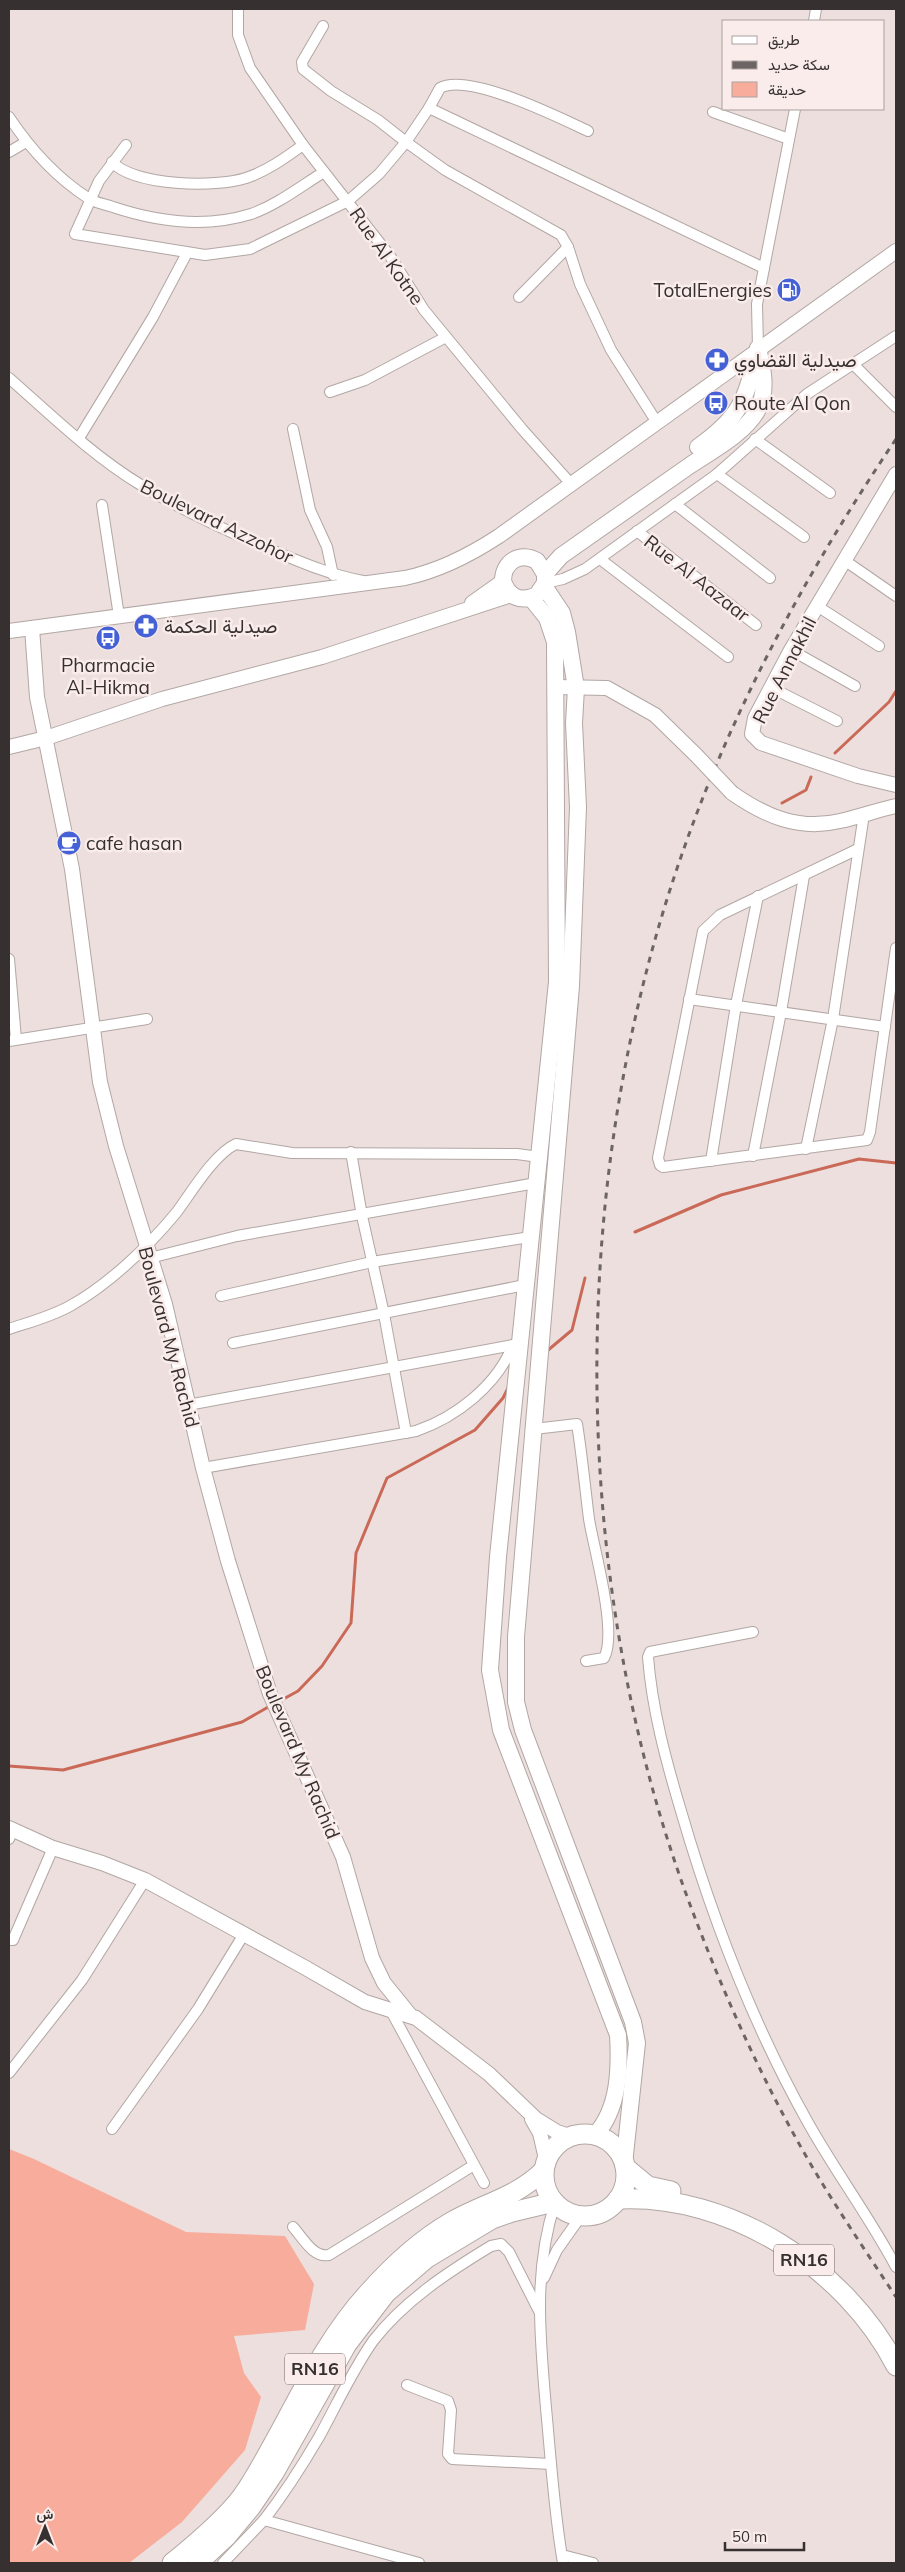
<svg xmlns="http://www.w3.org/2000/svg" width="905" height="2572" font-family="Mulish,Vazirmatn,sans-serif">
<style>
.green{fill:#f8ac9c}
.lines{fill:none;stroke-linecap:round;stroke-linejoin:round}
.stream{stroke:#ca6957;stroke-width:3}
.street-casing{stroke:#b2a7a4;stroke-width:12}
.secondary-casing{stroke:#b2a7a4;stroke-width:16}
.primary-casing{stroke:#b2a7a4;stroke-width:18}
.highway-casing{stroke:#b2a7a4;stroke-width:21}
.street{stroke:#fff;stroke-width:10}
.secondary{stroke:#fff;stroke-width:14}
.primary{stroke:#fff;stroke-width:16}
.highway{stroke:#fff;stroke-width:19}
.rail{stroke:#6d6564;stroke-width:3;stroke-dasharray:6 6;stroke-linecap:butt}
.secondary-bridge-casing{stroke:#b2a7a4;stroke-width:16;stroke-linecap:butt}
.secondary-bridge{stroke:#fff;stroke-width:14}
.labels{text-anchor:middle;stroke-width:5;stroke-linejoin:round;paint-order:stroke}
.shield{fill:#f9ecea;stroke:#706968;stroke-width:1}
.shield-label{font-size:18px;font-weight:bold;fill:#363130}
.street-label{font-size:19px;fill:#363130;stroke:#f9ecea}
.poi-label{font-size:19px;fill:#363130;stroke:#f9ecea;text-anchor:start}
</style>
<rect width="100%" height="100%" fill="#ecdfdd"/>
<!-- green -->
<polygon class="green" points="9,2149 34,2159 186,2232 285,2236 314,2284 305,2330 234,2336 244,2373 261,2397 245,2450 182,2522 129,2563 9,2563"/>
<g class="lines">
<!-- stream -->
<g class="stream">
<polyline points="835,753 889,702 896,691"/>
<polyline points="782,803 806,790 811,777"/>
<polyline points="635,1232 721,1195 859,1159 896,1163"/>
<polyline points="547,1351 572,1330 585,1278"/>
<polyline points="278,1702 298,1691 322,1666 351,1623 356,1553 387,1478 475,1430 503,1398 509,1386"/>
<polyline points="9,1766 63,1770 242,1722 270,1706"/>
</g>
<defs>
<g id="street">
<polyline points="238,9 238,35 250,68 303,145 390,256 424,310 522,429 572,485"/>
<polyline points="814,21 816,9"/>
<polyline points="323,26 302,62 303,69 331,91 378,120 406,142 429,108 764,268"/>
<path d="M 429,108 L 440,88 C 468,72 560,118 588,131"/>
<polyline points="713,112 789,139"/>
<path d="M 9,117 C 29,147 57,178 88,198 C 95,203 105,204 113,207 C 158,222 206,228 251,214 C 277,205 301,186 324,172"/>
<polyline points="126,145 99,181 75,234 205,255 250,249 348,201 379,174 406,142 445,170 561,235 568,247 580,284 611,350 656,421"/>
<polyline points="9,152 26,142"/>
<path d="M 112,162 C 134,186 216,188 246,178 C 267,171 285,158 303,145"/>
<polyline points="519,297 568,247"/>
<polyline points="758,348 757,304 795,109"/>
<polyline points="853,364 896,407"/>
<path d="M 9,378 C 51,415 93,456 141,485 C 183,511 229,532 274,551 C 303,563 331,575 363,581"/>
<polyline points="330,392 365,380 446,337"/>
<polyline points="293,429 310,510 327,547 333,575"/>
<polyline points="79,438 153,317 187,253"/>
<polyline points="755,439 830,493"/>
<polyline points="717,474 804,537"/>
<polyline points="675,504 770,578"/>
<polyline points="102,505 119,616"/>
<polyline points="637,531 756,625"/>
<polyline points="600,559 728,657"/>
<polyline points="844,560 896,596"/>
<polyline points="545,583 563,579 585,569 717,474 807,394 896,336"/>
<polyline points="817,606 879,646"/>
<polyline points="791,650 855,686"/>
<polyline points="770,687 837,721"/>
<polyline points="858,849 720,915 703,931 660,1148 658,1158 660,1165 663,1167 867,1140 870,1132 896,948"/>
<polyline points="9,959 16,1039"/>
<polyline points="689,999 885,1027"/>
<polyline points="9,1041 147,1019"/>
<polyline points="806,1149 833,1019 864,814"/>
<polyline points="351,1152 362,1216 384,1314 406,1433"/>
<polyline points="753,1156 781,1012 804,876"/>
<polyline points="711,1161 736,1005 758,896"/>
<polyline points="150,1258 237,1236 536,1183"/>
<polyline points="221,1296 372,1262 530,1237"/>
<path d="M 9,1329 C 30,1322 50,1317 70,1306 C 108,1285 148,1247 176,1213 C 191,1193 214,1154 236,1144 L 292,1153 L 517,1154 L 539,1157"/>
<polyline points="233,1343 525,1285"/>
<polyline points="188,1405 513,1345 518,1346"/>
<path d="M 534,1429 L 577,1424 C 582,1455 585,1487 589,1519 C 594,1550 618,1632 604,1658 L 586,1661"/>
<path d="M 203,1468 L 416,1431 C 457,1417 497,1385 513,1345"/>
<path d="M 753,1632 L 650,1652 L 648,1657 C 652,1709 666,1761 681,1811 C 712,1918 752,2022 806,2119 C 834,2170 869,2216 896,2267"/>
<polyline points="9,1839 13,1829"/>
<polyline points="9,1940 13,1940 53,1848"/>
<polyline points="391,2011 484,2183"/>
<polyline points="9,2073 82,1980 145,1880"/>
<polyline points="112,2129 198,2009 244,1934"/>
<path d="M 555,2203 C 533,2271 540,2338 546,2408 C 551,2460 554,2512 563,2563"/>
<path d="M 293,2227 C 303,2238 313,2258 329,2255 L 474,2165"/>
<polyline points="544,2278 557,2250 581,2216"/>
<polyline points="407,2385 448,2401 451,2410 448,2454 452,2459 551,2464"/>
<polyline points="562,2555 593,2563"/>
<polyline points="223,2563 264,2520"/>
<path d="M 419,2563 L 264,2520 C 284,2494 302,2466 319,2437 C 336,2406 352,2371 373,2341 C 404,2301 448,2272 491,2246 L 501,2244 L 509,2252 L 539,2311"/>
</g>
<g id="secondary">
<polyline points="896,474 791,650 755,718 752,734 761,743 858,776 896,785"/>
<polyline points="472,603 503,581"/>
<polyline points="32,628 37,697 72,869 100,1082 116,1146 165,1304 203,1468 228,1561 270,1694 343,1857 372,1958 384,1983 410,2015"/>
<path d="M 9,631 L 405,578 C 439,571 470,555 499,536 L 896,251"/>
<polyline points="556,687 607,688 655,715 696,755"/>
<polyline points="9,747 46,738 162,699 322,657 511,595"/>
<path d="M 732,793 C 765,816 799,831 840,821 C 859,817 877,810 896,806"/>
<polyline points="9,1828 53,1848 102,1863 145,1880 304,1967 365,2002 416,2018 489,2074 536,2119 557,2132 569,2136"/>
<polyline points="532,2119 540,2133 546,2159"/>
</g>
<g id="primary">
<path d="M 698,447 C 739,418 746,401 757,353"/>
<path d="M 545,574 L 537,561 C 520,551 503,562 503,581 C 508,597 521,603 537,595 L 545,583 L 545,574 L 561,556 C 604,526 647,496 689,466 C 711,451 743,435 757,411 C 768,392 763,369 758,348"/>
<polyline points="544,586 562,613 567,632 576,688 574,723 578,807 571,986 516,1637 516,1702 523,1730 633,2022 637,2043 624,2164"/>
<path d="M 531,598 L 547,618 L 555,642 L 557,982 L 498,1557 L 490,1670 L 501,1730 L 618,2035 C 620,2069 619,2109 595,2135"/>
</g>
<g id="highway">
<circle cx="585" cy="2175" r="41"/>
<polyline points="625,2167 648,2186 671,2191"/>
<path d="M 618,2199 C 729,2193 846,2268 896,2366"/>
<path d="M 172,2563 C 193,2546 233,2512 247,2489 C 288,2425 316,2350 368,2293 C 392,2266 420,2240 451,2222 C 484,2203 515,2198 543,2171"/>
<polyline points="198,2563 227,2536 251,2507 274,2473 347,2344 386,2293 427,2258 492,2219 512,2212 554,2202"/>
</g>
</defs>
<!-- street casing -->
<use href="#street" class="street-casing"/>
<!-- secondary casing -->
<use href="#secondary" class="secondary-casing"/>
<!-- primary casing -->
<use href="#primary" class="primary-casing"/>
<!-- highway casing -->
<use href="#highway" class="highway-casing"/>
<!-- street -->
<use href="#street" class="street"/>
<!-- secondary -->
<use href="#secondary" class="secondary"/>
<!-- primary -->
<use href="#primary" class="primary"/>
<!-- highway -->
<use href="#highway" class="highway"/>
<!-- rail -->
<path class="rail" d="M 896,439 C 809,568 733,707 682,854 C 568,1179 568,1567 685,1891 C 719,1984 760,2077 810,2163 C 837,2209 867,2253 896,2297"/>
<defs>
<polyline id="secondary-bridge" points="696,755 732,793"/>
</defs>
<!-- secondary-bridge casing -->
<use href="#secondary-bridge" class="secondary-bridge-casing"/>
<!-- secondary-bridge -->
<use href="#secondary-bridge" class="secondary-bridge"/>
</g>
<!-- icons -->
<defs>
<symbol id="fuel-disc" viewBox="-11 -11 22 22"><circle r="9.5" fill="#4561d5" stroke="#f9ecea"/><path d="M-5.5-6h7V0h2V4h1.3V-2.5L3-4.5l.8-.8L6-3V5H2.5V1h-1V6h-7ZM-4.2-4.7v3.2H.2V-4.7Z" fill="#fff"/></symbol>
<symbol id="pharmacy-disc" viewBox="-11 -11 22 22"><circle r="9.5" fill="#4561d5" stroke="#f9ecea"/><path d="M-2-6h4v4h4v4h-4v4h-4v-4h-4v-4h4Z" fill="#fff"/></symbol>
<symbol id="bus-disc" viewBox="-11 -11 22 22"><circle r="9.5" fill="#4561d5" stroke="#f9ecea"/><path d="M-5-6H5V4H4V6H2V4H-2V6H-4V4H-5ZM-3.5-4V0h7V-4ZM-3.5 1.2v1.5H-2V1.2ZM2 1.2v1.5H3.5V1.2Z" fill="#fff"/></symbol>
<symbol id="cafe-disc" viewBox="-11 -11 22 22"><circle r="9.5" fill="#4561d5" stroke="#f9ecea"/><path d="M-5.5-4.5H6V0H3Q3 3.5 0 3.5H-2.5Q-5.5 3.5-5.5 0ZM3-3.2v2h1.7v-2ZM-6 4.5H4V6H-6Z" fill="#fff"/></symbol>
</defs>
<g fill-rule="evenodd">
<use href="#fuel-disc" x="775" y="276" width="28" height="28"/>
<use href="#pharmacy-disc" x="703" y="346" width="28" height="28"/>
<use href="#bus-disc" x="702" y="389" width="28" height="28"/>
<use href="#pharmacy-disc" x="132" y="612" width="28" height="28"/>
<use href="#bus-disc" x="94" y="624" width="28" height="28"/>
<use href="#cafe-disc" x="55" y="829" width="28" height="28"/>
</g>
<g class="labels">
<!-- shield labels -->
<g class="shield">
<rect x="774" y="2244.5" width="60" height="31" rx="4"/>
<rect x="285" y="2353.5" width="60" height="31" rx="4"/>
</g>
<g class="shield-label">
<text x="804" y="2266">RN16</text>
<text x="315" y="2375">RN16</text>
</g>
<!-- street labels -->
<g class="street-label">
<text transform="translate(387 256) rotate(55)" y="7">Rue Al Kotne</text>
<text transform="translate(217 521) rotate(26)" y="7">Boulevard Azzohor</text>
<text transform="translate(697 578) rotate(38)" y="7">Rue Al Aazaar</text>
<text transform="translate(784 670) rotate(-63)" y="7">Rue Annakhil</text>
<text transform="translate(169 1337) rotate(75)" y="7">Boulevard My Rachid</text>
<text transform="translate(298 1752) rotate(67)" y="7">Boulevard My Rachid</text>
</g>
<!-- poi labels -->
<g class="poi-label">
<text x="772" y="297" text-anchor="end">TotalEnergies</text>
<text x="734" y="367">صيدلية القضاوي</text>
<text x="734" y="410">Route Al Qon</text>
<text x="164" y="633">صيدلية الحكمة</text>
<text x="108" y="672" text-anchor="middle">Pharmacie<tspan x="108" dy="22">Al-Hikma</tspan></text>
<text x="86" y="850">cafe hasan</text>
</g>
</g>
<!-- border -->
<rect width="905" height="2572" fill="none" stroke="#363130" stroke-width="20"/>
<!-- legend -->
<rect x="722" y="20" width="162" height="90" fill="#f9ecea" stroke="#aba1a0"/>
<rect x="732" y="36" width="25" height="8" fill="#ffffff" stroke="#aba1a0"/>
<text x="768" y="45" font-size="15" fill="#363130">طريق</text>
<rect x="732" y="61" width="25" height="8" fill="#6d6564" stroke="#aba1a0"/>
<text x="768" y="70" font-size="15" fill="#363130">سكة حديد</text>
<rect x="732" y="82" width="25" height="15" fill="#f8ac9c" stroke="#aba1a0"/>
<text x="768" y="95" font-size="15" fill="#363130">حديقة</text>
<!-- north arrow -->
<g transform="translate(45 2527)" stroke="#f9ecea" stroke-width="4" paint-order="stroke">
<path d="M0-4L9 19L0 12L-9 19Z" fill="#363130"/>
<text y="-8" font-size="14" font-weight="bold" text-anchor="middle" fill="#363130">ش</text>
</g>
<!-- scale -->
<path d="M725 2542v8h79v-8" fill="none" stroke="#363130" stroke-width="2.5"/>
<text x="732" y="2542" font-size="15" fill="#363130" stroke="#f9ecea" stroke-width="4" paint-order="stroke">50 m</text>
</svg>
